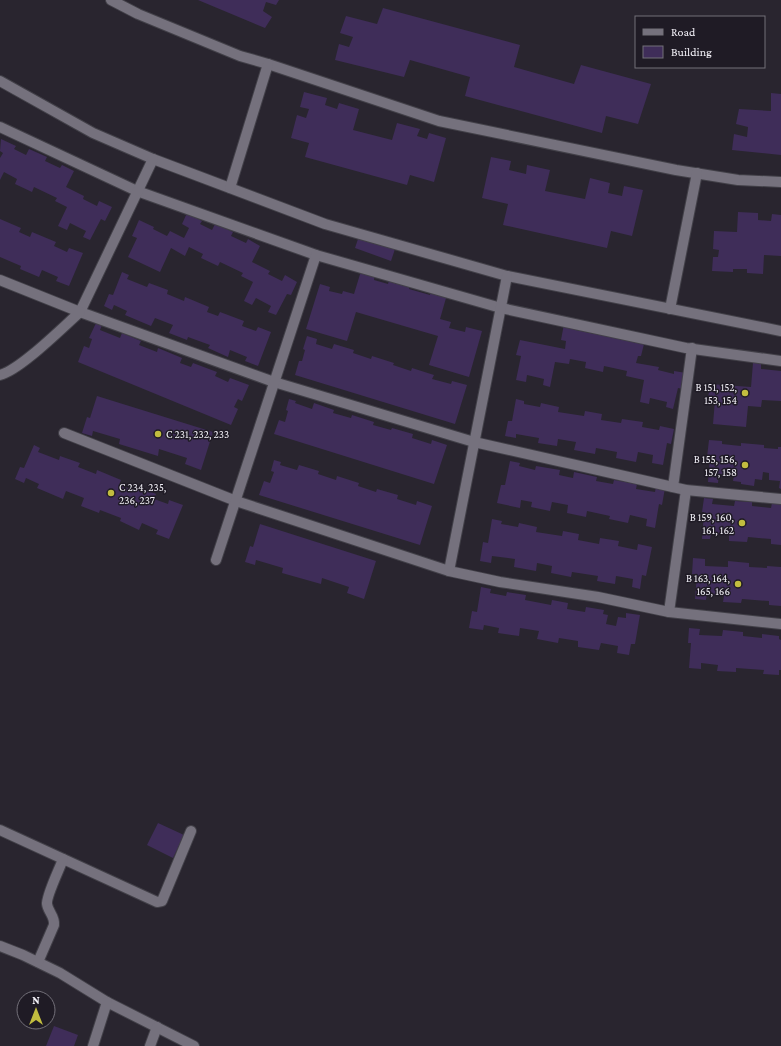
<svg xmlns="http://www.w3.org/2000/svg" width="781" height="1046" font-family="'Crimson Pro',serif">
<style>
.building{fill:#3f2d59}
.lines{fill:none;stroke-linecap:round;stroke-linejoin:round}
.minor-casing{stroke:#424048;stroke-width:12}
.minor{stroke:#75717d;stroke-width:10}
.poi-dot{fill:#c2bd3f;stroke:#1f1b25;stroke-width:1.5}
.labels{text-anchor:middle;stroke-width:3;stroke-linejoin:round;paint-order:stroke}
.poi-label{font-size:11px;fill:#f2f0f7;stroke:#1f1b25;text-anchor:end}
</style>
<rect width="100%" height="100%" fill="#29252f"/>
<!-- building -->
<g class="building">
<polygon points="198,0 279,0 276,5 266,2 263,11 272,17 265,28"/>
<polygon points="383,8 520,45 514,67 574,84 581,65 651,84 638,124 606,116 602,133 465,96 470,77 410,60 404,77 335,60 339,44 349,47 353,37 340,33 346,16 377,24"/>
<polygon points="304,92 327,98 325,105 337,109 339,103 359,109 353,130 392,140 397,123 420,129 417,136 427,139 429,133 446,138 434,182 410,175 407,185 305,157 309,143 291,138 297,115 306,118 309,109 300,107"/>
<polygon points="771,93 781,94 781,155 732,150 734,134 747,137 748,127 736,124 739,109 771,111"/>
<polygon points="1,139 16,146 14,149 26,155 29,149 47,157 45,161 60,168 62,165 74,171 66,187 84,196 83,199 97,206 99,201 112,207 105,221 101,219 90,240 83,237 86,231 70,223 67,230 58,226 67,207 55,201 57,198 34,187 32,192 15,184 17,179 4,172 0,180 0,158 3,153 0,151"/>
<polygon points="491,157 511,161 509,170 526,174 527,165 550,170 545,191 585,199 590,178 610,183 608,193 622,196 624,186 643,190 632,236 611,231 607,248 503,225 508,204 482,198"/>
<polygon points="738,212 758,213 758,220 771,221 772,214 781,215 781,256 764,255 763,274 747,273 747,269 733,269 733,272 712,271 713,257 718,257 719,250 713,249 714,231 737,232"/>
<polygon points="187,213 202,221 200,224 212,230 215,224 233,232 231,236 246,243 248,239 260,246 252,262 270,271 268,274 282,281 285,275 297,282 291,295 287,294 276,315 268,312 271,306 256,298 252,305 244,301 253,282 241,276 243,273 220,262 218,266 201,258 203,254 189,247 185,256 171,248 160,272 128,257 137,238 132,236 139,220 154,227 153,229 167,236 170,231 184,238 189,228 182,224"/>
<polygon points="0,219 21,228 19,232 30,237 32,232 56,242 54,246 67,252 69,248 83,253 69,286 56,281 58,277 42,270 39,277 20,269 21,266 0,257"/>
<polygon points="359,236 395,249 391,261 355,248"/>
<polygon points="361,271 375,275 374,280 388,284 389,280 410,286 409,289 430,295 430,293 446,298 440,319 451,322 449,328 465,332 466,327 482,331 469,377 429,365 438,336 356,312 347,341 306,329 320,284 330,287 329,291 342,294 343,291 354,294"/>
<polygon points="122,272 129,275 127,279 147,287 149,283 168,290 167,294 184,301 185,297 209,307 207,312 218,316 220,312 244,321 242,326 256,331 258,327 271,332 258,366 245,361 247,357 230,350 228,357 208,348 210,345 188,337 187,340 169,333 173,325 155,318 151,326 125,315 127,311 114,305 112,310 104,306 109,294 113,295"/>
<polygon points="96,323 102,325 100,330 120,338 122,333 141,341 139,345 157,352 158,348 182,358 180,363 191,367 193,363 217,372 215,376 228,382 230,378 249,385 242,401 238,399 234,407 238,409 231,425 78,362 84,346 89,348 92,339 89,338"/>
<polygon points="564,324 577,327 576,330 595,334 596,330 616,335 616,338 629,341 630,337 645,340 641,356 638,356 636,363 659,367 658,370 674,374 674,371 686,373 683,389 678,388 673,409 666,407 667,402 650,398 649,404 640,402 644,380 626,376 627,371 604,366 603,372 585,368 586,362 570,359 569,364 555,362 550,387 543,385 544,379 527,375 526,382 516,380 521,356 516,355 520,340 565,349 566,341 561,340"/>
<polygon points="307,336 317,339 316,344 332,349 334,344 354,350 353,353 371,359 372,356 394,363 393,365 411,371 412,368 434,375 432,379 451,384 452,381 467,385 455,424 295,375 299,361 302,361 305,350 303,349"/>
<polygon points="753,363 761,363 761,369 781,371 781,401 762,400 761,407 748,406 746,427 713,424 715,400 708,399 710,384 751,387"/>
<polygon points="97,396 213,432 201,470 185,464 187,458 159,449 158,456 119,444 120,439 93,431 92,436 82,433 87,417 90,418"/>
<polygon points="289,399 296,401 295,403 312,409 314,403 334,410 333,413 351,418 352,415 374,422 373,425 391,430 392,428 413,434 412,438 431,444 432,440 447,445 434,484 274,434 279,420 285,422 288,411 286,410"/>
<polygon points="516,399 524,401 524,404 540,407 541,403 559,407 558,412 584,416 585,411 602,414 601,420 621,423 622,419 643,422 642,427 659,430 660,426 674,429 671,444 667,443 663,465 652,463 653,455 638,452 636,462 616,458 617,452 596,448 595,454 574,450 576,442 558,439 557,446 538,443 539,438 516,434 516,438 505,436 508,421 512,421"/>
<polygon points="709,440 722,441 722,444 741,446 741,443 764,445 764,448 778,449 778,447 781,447 781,489 779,488 780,481 769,480 769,473 763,472 762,480 755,479 754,486 741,484 741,482 733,481 734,475 719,474 718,483 708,482 710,457 707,457"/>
<polygon points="34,445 40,448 38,452 59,460 60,456 80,463 78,467 96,474 97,470 121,480 119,485 130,489 132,484 156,494 154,499 168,504 169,500 183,505 169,539 156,534 158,530 142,523 139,530 120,521 121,518 100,510 99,513 81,506 84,498 66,491 63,499 37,488 39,484 26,478 24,483 15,479 20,467 24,468"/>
<polygon points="274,460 281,462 280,465 297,470 299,465 319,471 318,474 336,480 337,476 359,483 358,486 376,492 377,489 398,495 397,499 416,505 417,501 432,506 420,545 259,495 264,481 270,483 274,472 271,471"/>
<polygon points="510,461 520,463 519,466 535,470 536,466 560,470 559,475 573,478 574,472 597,477 596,481 613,484 614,480 637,484 636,489 655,492 656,486 665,488 662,505 659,504 655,528 646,526 647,519 630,515 628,523 609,519 610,516 587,511 586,517 567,513 568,505 552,502 550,511 531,507 532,502 521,500 520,508 497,503 501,485 505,485"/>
<polygon points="704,498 713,499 712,504 734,506 735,501 752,502 752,506 771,508 772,503 781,504 781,545 771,544 771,539 748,537 747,542 729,541 729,535 711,534 710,539 702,539 704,512 702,512"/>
<polygon points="492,519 502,521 501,524 518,527 519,523 537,527 536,532 562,536 563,531 579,534 578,540 599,544 600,538 619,541 618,546 637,550 638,544 652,547 646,576 642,575 640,589 632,587 633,579 616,576 615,584 597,581 598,576 572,572 571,577 551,573 552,566 537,563 536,571 514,567 515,559 492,556 491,563 480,561 483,542 488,543"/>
<polygon points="260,524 376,561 364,599 347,593 349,587 322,578 321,584 282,573 283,568 256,560 255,565 245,562 250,546 253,547"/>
<polygon points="693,558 705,559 705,566 728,567 728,561 749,563 749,567 767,568 767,566 781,567 781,606 769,605 769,601 742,599 741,603 723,602 724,596 707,594 706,600 695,599 697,574 692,574"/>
<polygon points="481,587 491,589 490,593 506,596 507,592 526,595 525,600 551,605 552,600 568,603 567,609 585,612 586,607 604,610 603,614 608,615 606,624 616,626 618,617 626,618 626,613 640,615 635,644 631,644 629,655 617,653 618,646 601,643 599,650 578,647 578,641 559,638 558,643 537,639 539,631 520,628 519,636 498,633 499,628 484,625 483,630 469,628 472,611 477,612"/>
<polygon points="689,628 700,629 699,635 722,636 723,630 743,632 743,636 762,638 762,634 779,636 779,639 781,640 781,670 779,670 779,675 763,674 764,670 736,668 736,672 717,671 718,665 701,663 701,669 689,668 691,643 688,643"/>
<polygon points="158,823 184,835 173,858 147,845"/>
<polygon points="54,1026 78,1035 74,1046 46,1046"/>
</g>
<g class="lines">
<defs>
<g id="minor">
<polyline points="111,0 138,14 240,56 268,64 439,121 676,170 738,180 781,182"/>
<polyline points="0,81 93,133 153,159 325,224 507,276 781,331"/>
<polyline points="0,127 137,191 316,255 501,308 686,348 781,361"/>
<polyline points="153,159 80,312 274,382 474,442 686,490 781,499"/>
<polyline points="230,188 268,64"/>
<polyline points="507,276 449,571 500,582 598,597 669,612 781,624"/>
<path d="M 0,280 L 80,312 C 62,328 20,370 0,375"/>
<polyline points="670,309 697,173"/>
<polyline points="64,433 236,501 449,571"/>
<polyline points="673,487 692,348"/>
<polyline points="216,560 316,255"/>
<polyline points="669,612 686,490"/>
<polyline points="0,830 157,902 162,901 191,831"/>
<polyline points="0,946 23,955 60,973 107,1002 194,1046"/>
<path d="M 38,962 L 54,925 C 55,916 48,912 47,904 C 46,896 60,868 63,859"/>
<polyline points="93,1046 107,1002"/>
<polyline points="150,1046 157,1027"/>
</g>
</defs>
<!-- minor casing -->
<use href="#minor" class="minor-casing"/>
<!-- minor -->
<use href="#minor" class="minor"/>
</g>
<!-- markers -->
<g class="poi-dot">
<circle cx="745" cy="393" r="4"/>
<circle cx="158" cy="434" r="4"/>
<circle cx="745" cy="465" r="4"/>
<circle cx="111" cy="493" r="4"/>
<circle cx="742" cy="523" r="4"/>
<circle cx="738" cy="584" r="4"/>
</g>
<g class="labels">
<!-- poi labels -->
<g class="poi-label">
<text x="737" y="391">B 151, 152,<tspan x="737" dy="13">153, 154</tspan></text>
<text x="166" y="438" text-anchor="start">C 231, 232, 233</text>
<text x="737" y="463">B 155, 156,<tspan x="737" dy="13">157, 158</tspan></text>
<text x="119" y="491" text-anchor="start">C 234, 235,<tspan x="119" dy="13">236, 237</tspan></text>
<text x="734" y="521">B 159, 160,<tspan x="734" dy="13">161, 162</tspan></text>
<text x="730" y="582">B 163, 164,<tspan x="730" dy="13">165, 166</tspan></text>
</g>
</g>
<!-- legend -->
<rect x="635" y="16" width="130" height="52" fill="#1f1b25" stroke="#737079"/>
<rect x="643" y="29" width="20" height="6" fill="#75717d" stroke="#737079"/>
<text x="671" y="36" font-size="12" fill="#f2f0f7">Road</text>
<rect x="643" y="46" width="20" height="12" fill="#3f2d59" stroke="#737079"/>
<text x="671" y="56" font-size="12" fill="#f2f0f7">Building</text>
<!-- north arrow -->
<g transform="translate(36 1010)"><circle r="19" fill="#1f1b25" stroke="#737079"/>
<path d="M0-3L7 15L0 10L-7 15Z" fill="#c2bd3f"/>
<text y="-6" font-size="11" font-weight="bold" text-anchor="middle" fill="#f2f0f7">N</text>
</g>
</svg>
